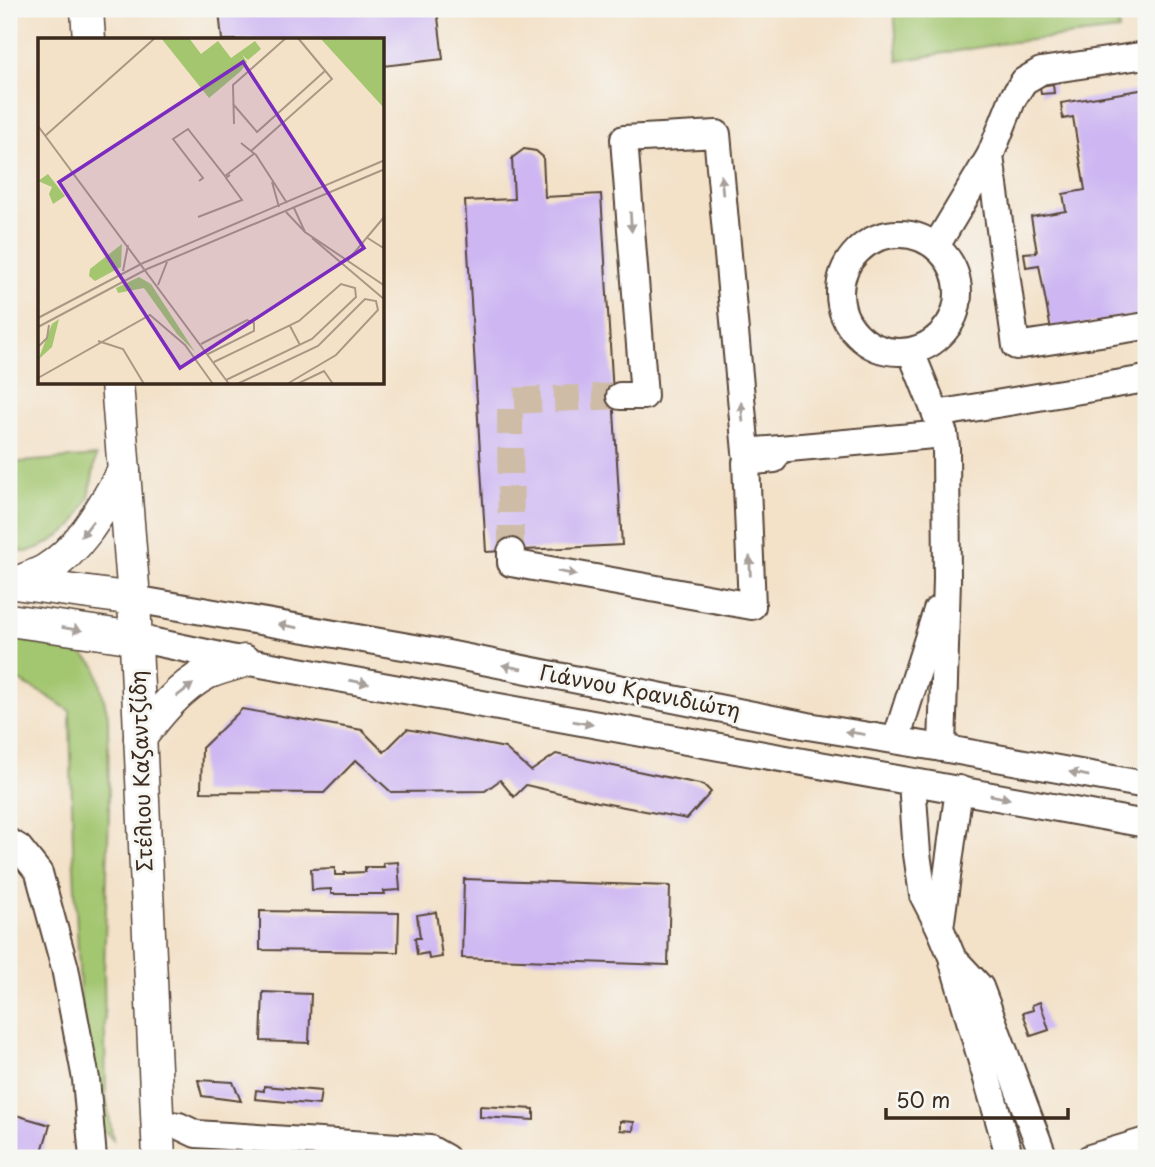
<svg xmlns="http://www.w3.org/2000/svg" width="1155" height="1167" font-family="'Playpen Sans',sans-serif">
<style>
.green{fill:#a3c66f;stroke:#6f7846;stroke-width:2}
.building{fill:#cdb6f2}
.lines{fill:none;stroke-linecap:round;stroke-linejoin:round}
.minor-tunnel{stroke:#cebca6;stroke-width:26;stroke-dasharray:26 13;stroke-linecap:butt}
.minor-casing{stroke:#574538;stroke-width:30}
.major-casing{stroke:#574538;stroke-width:35}
.minor{stroke:#fff;stroke-width:26}
.major{stroke:#fff;stroke-width:32}
.oneway{fill:#a79f9a}
.labels{text-anchor:middle;stroke-width:6;stroke-linejoin:round;paint-order:stroke}
.street-label{font-size:21px;fill:#3b2a1e;stroke:#f6f6f2}
.inset-road{fill:none;stroke:#a99884;stroke-width:2}
.view{fill:#7b2cbf;fill-opacity:0.15;stroke:#7b2cbf;stroke-width:3.5}
.inset-edge{fill:none;stroke:#3b2a1e;stroke-width:3.5}
</style>
<rect width="100%" height="100%" fill="#f6f6f2"/>
<filter id="ink" filterUnits="userSpaceOnUse"><feTurbulence type="fractalNoise" baseFrequency=".0143" numOctaves="2"/><feDisplacementMap in="SourceGraphic" scale="14" xChannelSelector="R" yChannelSelector="G"/><feConvolveMatrix kernelMatrix="1 2 1 2 8 2 1 2 1" color-interpolation-filters="sRGB"/></filter>
<filter id="wash" filterUnits="userSpaceOnUse"><feTurbulence type="fractalNoise" baseFrequency=".00686" numOctaves="4" result="noise"/><feDisplacementMap in="SourceGraphic" scale="28" xChannelSelector="R" yChannelSelector="G"/><feGaussianBlur stdDeviation="1.57" result="paint"/><feColorMatrix in="noise" values="0 0 0 0 0 0 0 0 0 0 0 0 0 0 0 0 0 1.4 0 .05"/><feComposite in="paint" operator="in"/></filter>
<g filter="url(#wash)">
<rect width="100%" height="100%" fill="#f3e1c8"/>
<!-- green -->
<g class="green">
<polygon points="894,9 1117,9 1119,30 1005,43 898,61"/>
<polygon points="96,456 89,497 73,526 49,543 27,552 9,550 9,463"/>
<polygon points="9,637 76,648 96,666 108,716 109,811 104,971 106,1098 113,1140 103,1129 81,1011 73,849 70,711 44,694 9,676"/>
</g>
<g id="blocks">
<!-- building -->
<g class="building">
<polygon points="239,9 437,9 443,59 383,66 383,40 222,40 219,11"/>
<polygon points="1053,84 1054,93 1041,94 1040,86"/>
<polygon points="1146,89 1146,314 1051,330 1039,265 1026,267 1024,253 1037,252 1031,217 1066,211 1063,194 1085,190 1073,117 1063,119 1061,103"/>
<polygon points="524,149 536,151 543,157 545,197 601,194 622,545 486,552 465,201 514,199 512,158"/>
<polygon points="242,709 362,730 384,752 407,729 505,748 531,771 556,754 704,785 711,792 687,819 598,802 526,785 514,797 500,780 485,791 391,792 356,760 324,793 201,792 202,748"/>
<polygon points="398,862 400,890 384,891 385,894 331,894 331,889 312,890 311,869 335,868 335,875 344,875 344,873 365,872 365,867 384,867 383,863"/>
<polygon points="464,879 670,886 668,965 462,958"/>
<polygon points="260,911 399,913 398,952 260,950"/>
<polygon points="436,912 442,957 429,959 428,953 417,955 415,938 420,938 417,915"/>
<polygon points="263,992 311,994 309,1043 261,1041"/>
<polygon points="1040,1002 1049,1030 1031,1036 1023,1013 1033,1010 1032,1005"/>
<polygon points="198,1080 233,1082 241,1101 202,1096"/>
<polygon points="264,1086 321,1091 319,1105 255,1099 256,1090 264,1091"/>
<polygon points="480,1106 534,1109 534,1120 480,1117"/>
<polygon points="9,1113 50,1125 40,1158 9,1158"/>
<polygon points="620,1121 634,1122 633,1131 620,1130"/>
<polygon points="266,1140 418,1158 264,1158"/>
</g>
</g>
</g>
<g filter="url(#ink)">
<use href="#blocks" fill-opacity="0" stroke="#574538" stroke-width="2"/>
<g class="lines">
<!-- minor-tunnel -->
<polyline class="minor-tunnel" points="511,552 510,401 620,396"/>
<defs>
<g id="minor">
<polyline points="990,156 1016,346 1146,326"/>
<circle cx="899" cy="293" r="59"/>
<polyline points="936,246 990,156 1013,98 1024,81 1041,71 1146,55"/>
<polyline points="911,352 944,434 946,447 947,579 942,748"/>
<polyline points="620,396 644,396 624,139 717,134 746,452 944,434"/>
<polyline points="936,414 1146,379"/>
<polyline points="511,552 511,563 752,606 746,462 774,459"/>
<polyline points="134,599 443,653 808,726 942,748 1146,785"/>
<polyline points="136,638 244,661 1146,824"/>
<polyline points="896,740 937,610"/>
<polyline points="912,782 917,854 923,895 940,928"/>
<polyline points="959,789 940,928 952,957 980,987 1044,1158"/>
<polyline points="9,842 19,848 39,873 65,968 86,1079 93,1158"/>
<polyline points="953,962 1010,1158"/>
<polyline points="157,1124 179,1126 196,1134 430,1149 446,1158"/>
<polyline points="1090,1158 1146,1141"/>
</g>
<g id="major">
<polyline points="87,9 89,40"/>
<polyline points="117,383 134,599 159,1158"/>
<polyline points="14,583 134,599"/>
<path d="M 16,583 C 26,579 37,575 46,570 C 82,548 103,506 124,471"/>
<polyline points="9,620 136,638"/>
<path d="M 140,738 C 159,713 179,688 207,673 C 218,668 232,665 244,661"/>
</g>
</defs>
<!-- minor casing -->
<use href="#minor" class="minor-casing"/>
<!-- major casing -->
<use href="#major" class="major-casing"/>
<!-- minor -->
<use href="#minor" class="minor"/>
<!-- major -->
<use href="#major" class="major"/>
</g>
<!-- one-way arrows -->
<defs><path id="oneway-solid" d="M-6-.8H1V-3.2L6.5 0L1 3.2V.8H-6Z" transform="scale(1.75)"/></defs>
<g class="oneway">
<use href="#oneway-solid" transform="translate(722 185) rotate(-95)"/>
<use href="#oneway-solid" transform="translate(631 222) rotate(86)"/>
<use href="#oneway-solid" transform="translate(742 412) rotate(-95)"/>
<use href="#oneway-solid" transform="translate(87 529) rotate(127)"/>
<use href="#oneway-solid" transform="translate(750 566) rotate(-92)"/>
<use href="#oneway-solid" transform="translate(567 573) rotate(10)"/>
<use href="#oneway-solid" transform="translate(288 626) rotate(-170)"/>
<use href="#oneway-solid" transform="translate(72 629) rotate(9)"/>
<use href="#oneway-solid" transform="translate(512 667) rotate(-169)"/>
<use href="#oneway-solid" transform="translate(359 682) rotate(10)"/>
<use href="#oneway-solid" transform="translate(185 690) rotate(-37)"/>
<use href="#oneway-solid" transform="translate(583 723) rotate(10)"/>
<use href="#oneway-solid" transform="translate(855 733) rotate(-171)"/>
<use href="#oneway-solid" transform="translate(1079 774) rotate(-169)"/>
<use href="#oneway-solid" transform="translate(1000 797) rotate(11)"/>
</g>
</g>
<g class="labels">
<!-- street labels -->
<g class="street-label">
<text transform="translate(640 692) rotate(11)" y="7">Γιάννου Κρανιδιώτη</text>
<text transform="translate(142 771) rotate(-92)" y="7">Στέλιου Καζαντζίδη</text>
</g>
</g>
<!-- overview -->
<g transform="translate(38 38)">
<rect width="346" height="346" fill="#f3e1c8"/>
<path d="M 123,0 L 151,0 L 163,16 L 180,3 L 193,20 L 217,3 L 223,11 L 210,22 L 204,17 L 209,24 L 203,33 L 171,60 ZM 282,0 L 346,0 L 346,70 ZM 10,136 L 27,158 L 15,166 L 11,156 L 14,149 L 0,143 ZM 84,206 L 83,229 L 57,243 L 51,238 L 52,231 ZM 101,239 L 113,246 L 157,314 L 139,296 L 106,250 L 80,255 L 78,250 ZM 21,281 L 14,309 L 0,322 L 14,286 Z" fill="#a3c66f"/>
<path class="inset-road" d="M 195,66 L 219,94 L 288,32M 196,86 L 195,47 L 248,0M 0,88 L 191,346M 7,98 L 117,0M 203,105 L 218,117 L 249,165M 213,113 L 294,41 L 260,0M 161,143 L 165,140 L 135,101 L 150,91 L 187,138 L 217,115M 234,144 L 241,169M 256,170 L 267,194 L 347,248M 248,174 L 267,194M 160,179 L 204,162 L 188,140 L 192,137M 328,199 L 347,211M 274,200 L 347,262M 310,222 L 347,178M 105,225 L 347,122M 109,231 L 347,131M 85,233 L 90,207M 120,247 L 129,224M 0,280 L 105,225M 252,288 L 262,307M 0,289 L 109,231M 60,303 L 85,311 L 106,346M 163,306 L 209,282 L 216,285 L 216,293 L 170,316M 0,309 L 9,300 L 11,287M 176,324 L 261,283 L 303,246 L 317,250 L 318,259 L 274,301 L 188,342M 0,340 L 112,277 L 147,307 L 175,346M 199,346 L 280,308 L 327,261 L 338,263 L 340,272 L 298,317 L 249,346M 259,346 L 286,333 L 295,346"/>
<path class="view" d="M 205,24 L 326,210 L 142,330 L 21,144 Z"/>
<rect width="346" height="346" class="inset-edge"/>
</g>
<!-- margin -->
<rect width="1155" height="1167" fill="none" stroke="#f6f6f2" stroke-width="35"/>
<!-- scale -->
<path d="M886 1108v10h182v-10" fill="none" stroke="#3b2a1e" stroke-width="3.5"/>
<text x="896" y="1108" font-size="21" fill="#3b2a1e" stroke="#f6f6f2" stroke-width="5" paint-order="stroke">50 m</text>
</svg>
